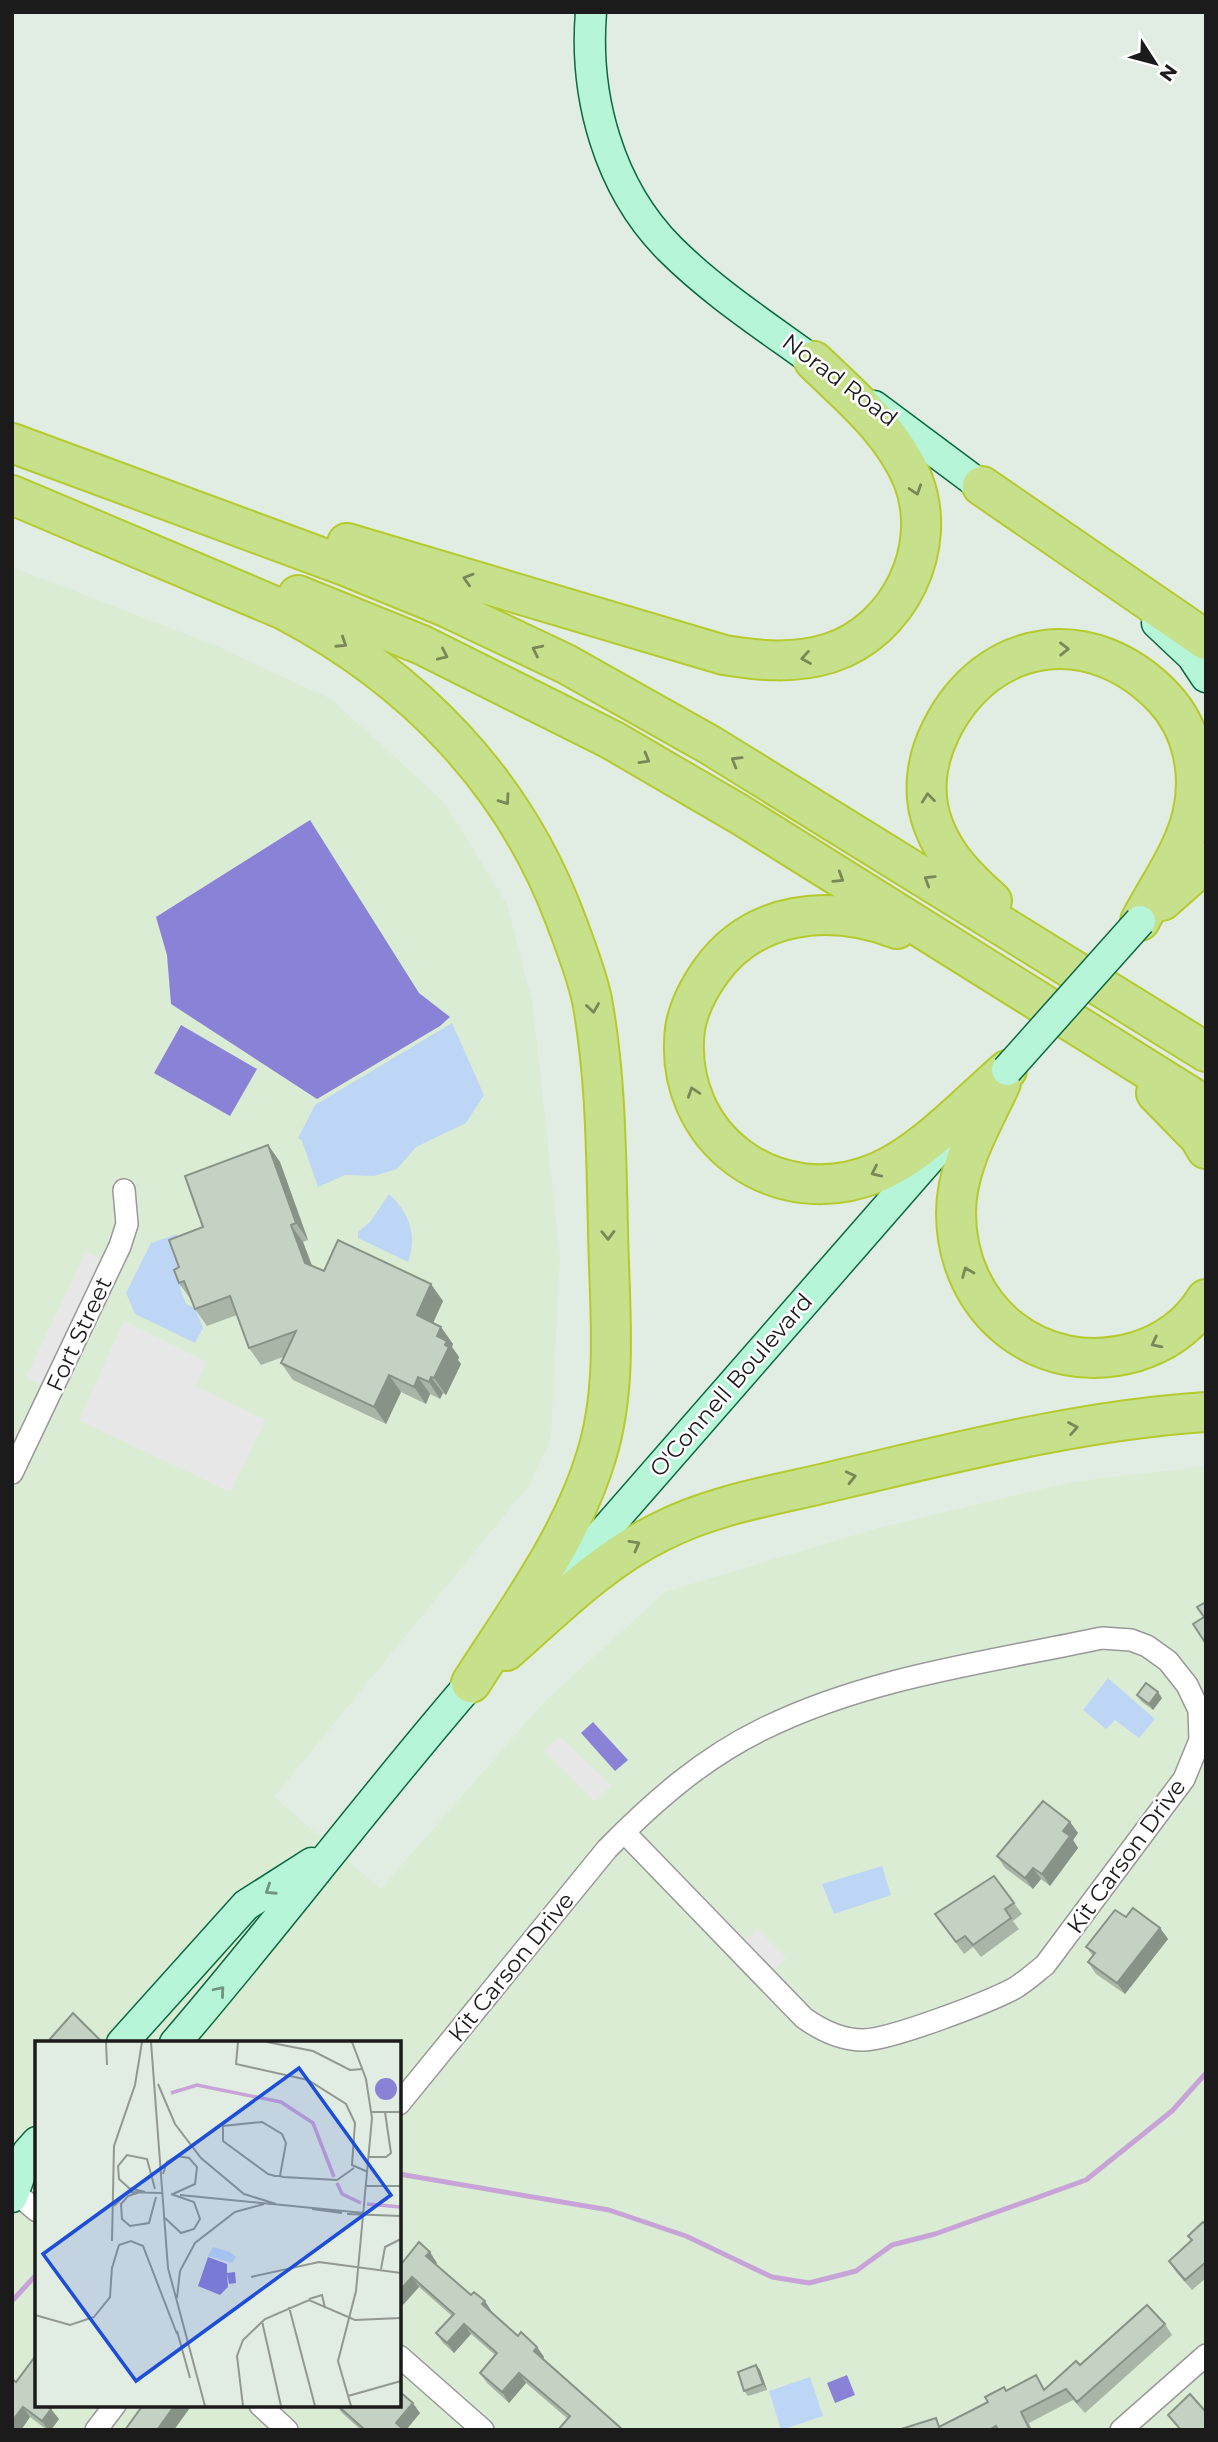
<svg xmlns="http://www.w3.org/2000/svg" width="1218" height="2442" font-family="Montserrat,sans-serif">
<style>
.military{fill:#daedd4;fill-rule:evenodd}
.park{fill:#bed6f5}
.pitch{fill:#8a82d7}
.parking{fill:#e7e7e7}
.lines{fill:none;stroke-linecap:round;stroke-linejoin:round}
.stream{stroke:#c8a3d7;stroke-width:5}
.street-casing{stroke:#989898;stroke-width:24}
.secondary-casing{stroke:#0b6942;stroke-width:33}
.highway-casing{stroke:#b4ca2d;stroke-width:42}
.street{stroke:#fff;stroke-width:21}
.secondary{stroke:#b6f5d7;stroke-width:30}
.highway{stroke:#c7e08c;stroke-width:38}
.secondary-bridge-casing{stroke:#0b6942;stroke-width:33;stroke-linecap:butt}
.secondary-bridge{stroke:#b6f5d7;stroke-width:30}
.wall{fill:#a8b5a7}
.shaded-wall{fill:#889388}
.building{fill:#c3d2c2;stroke:#889388;stroke-width:2}
.oneway{stroke:#7a8759}
.oneway2{stroke:#709382}
.labels{text-anchor:middle;stroke-width:5;stroke-linejoin:round;paint-order:stroke}
.street-label{font-size:23px;fill:#1b1b1b;stroke:#fff}
.inset-river{fill:none;stroke:#c8a3d7;stroke-width:3.5}
.inset-road{fill:none;stroke:#929892;stroke-width:2}
.view{fill:#1d4ed8;fill-opacity:0.15;stroke:#1d4ed8;stroke-width:3.5}
.inset-edge{fill:none;stroke:#1b1b1b;stroke-width:3.5}
</style>
<rect width="100%" height="100%" fill="#e1ece2"/>
<!-- military -->
<path class="military" d="M 12,567 L 214,645 L 331,699 L 443,801 L 507,904 L 533,1006 L 560,1258 L 551,1438 L 530,1484 L 274,1797 L 381,1889 L 544,1702 L 665,1592 L 878,1528 L 1072,1482 L 1206,1466 L 1206,2430 L 12,2430 ZM 37,2043 L 399,2043 L 399,2405 L 37,2405 Z"/>
<!-- park -->
<g class="park">
<polygon points="452,1023 484,1095 466,1123 416,1147 397,1169 374,1176 345,1175 318,1187 302,1141 298,1138 315,1105"/>
<path d="M 389,1194 C 409,1212 418,1236 408,1262 L 358,1238 L 358,1232 L 370,1222 Z"/>
<polygon points="177,1234 184,1280 180,1288 186,1304 195,1308 203,1328 195,1343 135,1314 126,1293 151,1243"/>
<polygon points="1108,1678 1155,1719 1139,1738 1115,1720 1106,1729 1083,1710"/>
<polygon points="882,1866 891,1895 834,1914 822,1884"/>
<polygon points="810,2377 823,2416 781,2430 769,2391"/>
</g>
<!-- pitch -->
<g class="pitch">
<polygon points="310,820 419,993 450,1017 440,1026 317,1099 171,1004 167,955 156,917"/>
<polygon points="181,1025 257,1069 230,1116 154,1073"/>
<polygon points="593,1722 628,1760 615,1771 581,1733"/>
<polygon points="847,2375 855,2395 835,2403 827,2383"/>
</g>
<!-- parking -->
<g class="parking">
<polygon points="86,1252 112,1265 52,1391 26,1377"/>
<polygon points="124,1321 206,1362 195,1386 265,1420 230,1492 79,1420"/>
<polygon points="560,1737 611,1785 595,1802 544,1750"/>
<polygon points="757,1929 786,1959 764,1978 736,1949"/>
</g>
<g class="lines">
<!-- stream -->
<g class="stream">
<polyline points="399,2174 609,2210 686,2236 772,2277 809,2283 856,2271 892,2245 935,2234 1086,2180 1172,2111 1206,2073"/>
<polyline points="12,2301 37,2274"/>
</g>
<defs>
<g id="street">
<polyline points="12,1473 120,1246 127,1224 124,1190"/>
<path d="M 399,2104 L 607,1849 C 653,1802 703,1758 763,1729 C 868,1677 989,1662 1102,1638 L 1131,1640 L 1147,1646 L 1168,1661 L 1187,1685 L 1199,1710 L 1200,1740 L 1184,1779 L 1045,1965 C 1035,1973 1026,1981 1015,1988 C 989,2002 890,2040 863,2040 C 841,2040 821,2030 804,2018 L 624,1832"/>
<polyline points="12,2190 37,2211"/>
<polyline points="399,2356 483,2430"/>
<polyline points="260,2405 287,2430"/>
<polyline points="96,2430 115,2405"/>
<polyline points="1121,2430 1206,2355"/>
</g>
<g id="secondary">
<path d="M 591,12 C 584,97 609,188 670,249 C 718,297 778,334 831,374"/>
<polyline points="874,406 1000,500"/>
<polyline points="1157,623 1192,656 1206,677"/>
<polyline points="545,1599 945,1141"/>
<polyline points="122,2043 246,1905 312,1863"/>
<path d="M 175,2043 C 281,1920 377,1790 484,1668"/>
<polyline points="12,2197 28,2152 37,2142"/>
</g>
<g id="highway">
<polyline points="12,443 345,566 448,608 566,664 710,745 1206,1052"/>
<polyline points="982,486 1206,640"/>
<path d="M 12,495 L 284,610 C 413,678 513,780 565,918 C 575,945 586,972 592,1000 C 606,1076 606,1153 608,1229 C 609,1304 619,1384 596,1457 C 571,1539 517,1611 471,1683"/>
<path d="M 347,543 L 724,655 C 760,661 795,664 830,653 C 900,630 939,547 913,480 C 893,431 851,397 814,361"/>
<polyline points="298,595 422,645 612,740 739,814 1206,1106"/>
<path d="M 992,901 C 968,880 946,858 934,827 C 921,795 926,760 941,730 C 988,636 1092,622 1164,698 C 1193,729 1202,775 1192,816 C 1183,853 1157,888 1140,921"/>
<polyline points="1162,901 1206,862"/>
<path d="M 897,929 C 831,904 755,910 711,971 C 699,988 688,1009 685,1029 C 672,1139 778,1215 878,1172 C 923,1153 969,1103 1007,1070"/>
<path d="M 1001,1083 C 982,1124 956,1166 956,1213 C 956,1310 1040,1379 1135,1352 C 1165,1343 1190,1325 1206,1299"/>
<polyline points="1156,1093 1199,1137 1206,1149"/>
<path d="M 506,1651 C 555,1608 601,1561 660,1532 C 716,1503 782,1494 842,1479 C 962,1451 1082,1420 1206,1412"/>
</g>
</defs>
<!-- street casing -->
<use href="#street" class="street-casing"/>
<!-- secondary casing -->
<use href="#secondary" class="secondary-casing"/>
<!-- highway casing -->
<use href="#highway" class="highway-casing"/>
<!-- street -->
<use href="#street" class="street"/>
<!-- secondary -->
<use href="#secondary" class="secondary"/>
<!-- highway -->
<use href="#highway" class="highway"/>
<defs>
<polyline id="secondary-bridge" points="1007,1070 1140,921"/>
</defs>
<!-- secondary-bridge casing -->
<use href="#secondary-bridge" class="secondary-bridge-casing"/>
<!-- secondary-bridge -->
<use href="#secondary-bridge" class="secondary-bridge"/>
</g>
<!-- wall -->
<g class="wall">
<polygon points="268,1145 280,1162 308,1240 303,1242 312,1266 324,1271 443,1301 433,1323 453,1344 452,1347 459,1357 458,1360 461,1364 446,1395 443,1393 440,1399 430,1394 426,1404 401,1392 386,1424 293,1380 281,1363 283,1357 261,1365 249,1348 237,1315 207,1326 195,1309 191,1300 179,1283 203,1227"/>
<polygon points="1137,1695 1162,1698 1153,1710 1141,1701"/>
<polygon points="1070,1822 1078,1833 1073,1840 1078,1848 1050,1886 1041,1879 1033,1889 1005,1868 997,1856"/>
<polygon points="994,1876 1022,1914 1013,1921 1019,1929 981,1957 973,1947 964,1954 935,1914"/>
<polygon points="1126,1917 1160,1928 1168,1939 1125,1994 1096,1974 1088,1962 1093,1956 1086,1947"/>
<polygon points="1206,2225 1206,2278 1192,2290 1176,2272 1169,2261 1192,2241 1188,2236"/>
<polygon points="437,2263 436,2264 471,2295 492,2312 491,2312 518,2336 537,2347 544,2357 543,2359 623,2430 568,2419 526,2383 509,2403 487,2383 480,2373 495,2355 471,2334 454,2353 443,2343 436,2333 452,2316 419,2287 402,2306 399,2304 399,2267"/>
<polygon points="1165,2324 1172,2335 1085,2413 1073,2400 1029,2423 1032,2430 898,2430 942,2426 1007,2391 1045,2388 1080,2365"/>
<polygon points="756,2365 760,2370 767,2390 748,2396 744,2391"/>
<polygon points="16,2382 37,2405 59,2419 51,2430 47,2430 30,2417 21,2430 12,2430"/>
<polygon points="336,2405 399,2405 420,2413 406,2430 361,2430 342,2413"/>
</g>
<!-- shaded-wall -->
<g class="shaded-wall">
<polygon points="268,1145 280,1162 308,1240 296,1223"/>
<polygon points="291,1225 303,1242 317,1279 305,1263"/>
<polygon points="431,1284 443,1301 429,1332 417,1315"/>
<polygon points="441,1327 453,1344 452,1347 459,1357 458,1360 461,1364 446,1395 434,1378 437,1336"/>
<polygon points="389,1375 401,1392 386,1424 374,1407"/>
<polygon points="418,1377 430,1394 426,1404 414,1387"/>
<polygon points="431,1377 443,1393 440,1399 429,1382"/>
<polygon points="1158,1692 1162,1698 1153,1710 1149,1704"/>
<polygon points="1070,1822 1078,1833 1073,1840 1078,1848 1050,1886 1042,1874 1063,1831"/>
<polygon points="1033,1868 1041,1879 1033,1889 1025,1878"/>
<polygon points="1160,1928 1168,1939 1125,1994 1117,1983"/>
<polygon points="430,2252 437,2263 434,2267 426,2256"/>
<polygon points="412,2277 419,2287 402,2306 399,2302 399,2291"/>
<polygon points="485,2301 492,2312 489,2314 482,2304"/>
<polygon points="464,2324 471,2334 454,2353 447,2343"/>
<polygon points="537,2347 544,2357 541,2361 534,2351"/>
<polygon points="756,2365 760,2370 767,2390 763,2384"/>
<polygon points="519,2373 526,2383 509,2403 502,2392"/>
<polygon points="413,2403 420,2413 406,2430 401,2430 396,2423"/>
<polygon points="175,2405 192,2405 174,2430 157,2430"/>
<polygon points="23,2407 30,2417 21,2430 12,2430 12,2421"/>
<polygon points="51,2409 59,2419 51,2430 48,2430 42,2421"/>
</g>
<!-- building -->
<g class="building">
<polygon points="268,1145 296,1223 291,1225 305,1263 324,1271 338,1240 431,1284 417,1315 441,1327 437,1336 447,1341 445,1345 449,1347 434,1378 431,1377 429,1382 418,1377 414,1387 389,1375 374,1407 281,1363 296,1331 249,1348 230,1296 195,1309 184,1281 179,1283 174,1270 179,1267 169,1240 203,1227 185,1176"/>
<polygon points="1206,1602 1206,1644 1193,1624 1204,1617 1197,1607"/>
<polygon points="1146,1683 1158,1692 1149,1704 1137,1695"/>
<polygon points="1043,1801 1070,1822 1063,1831 1070,1836 1042,1874 1033,1868 1025,1878 997,1856"/>
<polygon points="994,1876 1014,1903 1005,1909 1011,1918 973,1945 965,1936 956,1942 935,1914"/>
<polygon points="1133,1908 1160,1928 1117,1983 1088,1962 1095,1953 1086,1947 1115,1910 1126,1917"/>
<polygon points="73,2013 99,2039 104,2043 54,2043 50,2039"/>
<polygon points="1203,2222 1206,2225 1206,2262 1185,2280 1169,2261 1192,2240 1188,2236"/>
<polygon points="419,2242 430,2252 426,2256 471,2295 474,2292 485,2301 482,2304 518,2336 521,2332 537,2347 534,2351 623,2430 558,2430 570,2416 519,2373 502,2392 480,2373 497,2353 464,2324 447,2343 436,2333 454,2314 412,2277 399,2291 399,2267"/>
<polygon points="1147,2305 1165,2324 1077,2402 1066,2389 1021,2412 1030,2430 998,2430 996,2426 989,2430 898,2430 936,2418 939,2427 988,2402 985,2397 1004,2387 1006,2391 1036,2375 1044,2390 1076,2361 1080,2365"/>
<polygon points="37,2354 37,2405 46,2405 51,2409 42,2421 23,2407 12,2421 12,2379 16,2382"/>
<polygon points="756,2365 763,2384 744,2391 738,2372"/>
<polygon points="399,2391 413,2403 396,2423 404,2430 365,2430 337,2405 399,2405"/>
<polygon points="1190,2394 1206,2412 1206,2430 1181,2430 1168,2415"/>
<polygon points="143,2405 175,2405 157,2430 125,2430"/>
</g>
<!-- one-way arrows -->
<defs><path id="oneway-chevron" d="M-2-3.5L2.5 0L-2 3.5" fill="none" stroke-width="1.6" stroke-linecap="round" stroke-linejoin="round" transform="scale(1.75)"/></defs>
<g class="oneway">
<use href="#oneway-chevron" transform="translate(916 490) rotate(72)"/>
<use href="#oneway-chevron" transform="translate(468 579) rotate(-163)"/>
<use href="#oneway-chevron" transform="translate(342 643) rotate(33)"/>
<use href="#oneway-chevron" transform="translate(1064 649) rotate(-1)"/>
<use href="#oneway-chevron" transform="translate(537 650) rotate(-154)"/>
<use href="#oneway-chevron" transform="translate(443 655) rotate(25)"/>
<use href="#oneway-chevron" transform="translate(806 658) rotate(170)"/>
<use href="#oneway-chevron" transform="translate(645 759) rotate(30)"/>
<use href="#oneway-chevron" transform="translate(736 761) rotate(-149)"/>
<use href="#oneway-chevron" transform="translate(928 798) rotate(-96)"/>
<use href="#oneway-chevron" transform="translate(505 800) rotate(55)"/>
<use href="#oneway-chevron" transform="translate(839 878) rotate(32)"/>
<use href="#oneway-chevron" transform="translate(929 880) rotate(-148)"/>
<use href="#oneway-chevron" transform="translate(593 1008) rotate(81)"/>
<use href="#oneway-chevron" transform="translate(693 1092) rotate(-109)"/>
<use href="#oneway-chevron" transform="translate(876 1172) rotate(155)"/>
<use href="#oneway-chevron" transform="translate(608 1235) rotate(89)"/>
<use href="#oneway-chevron" transform="translate(967 1272) rotate(-112)"/>
<use href="#oneway-chevron" transform="translate(1156 1343) rotate(153)"/>
<use href="#oneway-chevron" transform="translate(1073 1428) rotate(-10)"/>
<use href="#oneway-chevron" transform="translate(851 1477) rotate(-13)"/>
<use href="#oneway-chevron" transform="translate(635 1545) rotate(-29)"/>
</g>
<g class="oneway2">
<use href="#oneway-chevron" transform="translate(270 1890) rotate(147)"/>
<use href="#oneway-chevron" transform="translate(220 1991) rotate(-50)"/>
</g>
<g class="labels">
<!-- street labels -->
<g class="street-label">
<text transform="translate(840 380) rotate(37)" y="8">Norad Road</text>
<text transform="translate(79 1334) rotate(-65)" y="8">Fort Street</text>
<text transform="translate(731 1385) rotate(-49)" y="8">O'Connell Boulevard</text>
<text transform="translate(1126 1856) rotate(-54)" y="8">Kit Carson Drive</text>
<text transform="translate(511 1967) rotate(-51)" y="8">Kit Carson Drive</text>
</g>
</g>
<!-- overview -->
<g transform="translate(35 2041)">
<rect width="366" height="366" fill="#e1ece2"/>
<path d="M 178,206 L 195,211 L 201,216 L 197,222 L 173,215 Z" fill="#bed6f5"/>
<path d="M340 48a11 11 0 1 1 22 0a11 11 0 1 1-22 0ZM 173,216 L 192,223 L 192,232 L 200,231 L 201,242 L 194,243 L 192,232 L 193,246 L 185,254 L 163,245 Z" fill="#8a82d7"/>
<path class="inset-river" d="M 136,52 L 162,44 L 246,61 L 278,82 L 299,136M 302,142 L 307,153 L 326,162M 332,163 L 366,166"/>
<path class="inset-road" d="M 71,1 L 72,24M 116,1 L 133,227 L 170,365M 203,1 L 201,23 L 273,39 L 311,63 L 320,82 L 317,124 L 333,131M 232,1 L 278,10 L 315,29 L 328,28M 123,43 L 140,83 L 166,117 L 209,153 L 241,163M 336,71 L 366,71M 334,116 L 351,116 L 356,112 L 350,71M 128,133 L 132,121 L 142,115 L 154,117 L 162,126 L 160,143 L 138,153M 245,135 L 251,102 L 247,93 L 227,81 L 188,85 L 188,100 L 233,133 L 240,135 L 245,135 L 248,136 L 302,139 L 319,127M 331,145 L 366,145M 105,151 L 93,155 L 86,163 L 87,178 L 95,185 L 114,182 L 121,156M 110,151 L 94,147 L 84,138 L 83,125 L 92,114 L 112,118 L 120,148M 145,154 L 329,172M 79,165 L 93,151 L 127,152M 277,168 L 307,172M 312,173 L 366,175M 130,177 L 146,192 L 159,188 L 165,178 L 159,161 L 136,153M 77,200 L 79,105 L 100,44 L 107,1M 77,227 L 84,204 L 96,200 L 108,205 L 142,293M 346,228 L 350,206 L 366,198M 216,236 L 284,221 L 366,232M 142,257 L 145,230 L 160,202 L 200,171 L 229,163M 274,258 L 287,254 L 290,267M 254,266 L 280,365M 0,274 L 35,284 L 59,276 L 75,256 L 77,226M 227,280 L 246,365M 142,290 L 155,337M 313,355 L 366,340M 208,365 L 202,315 L 208,299 L 230,278 L 274,259 L 320,279 L 366,277M 316,365 L 303,320 L 321,250 L 337,77 L 331,38 L 317,1"/>
<path class="view" d="M 264,27 L 356,154 L 101,340 L 8,213 Z"/>
<rect width="366" height="366" class="inset-edge"/>
</g>
<!-- border -->
<rect width="1218" height="2442" fill="none" stroke="#1b1b1b" stroke-width="28"/>
<!-- north arrow -->
<g transform="translate(1155 63) rotate(126)" stroke="#ffffff" stroke-width="5" paint-order="stroke">
<path d="M0-5L12 26L0 18L-12 26Z" fill="#1b1b1b"/>
<text y="-10" font-size="19" font-weight="bold" text-anchor="middle" fill="#1b1b1b">N</text>
</g>
</svg>
